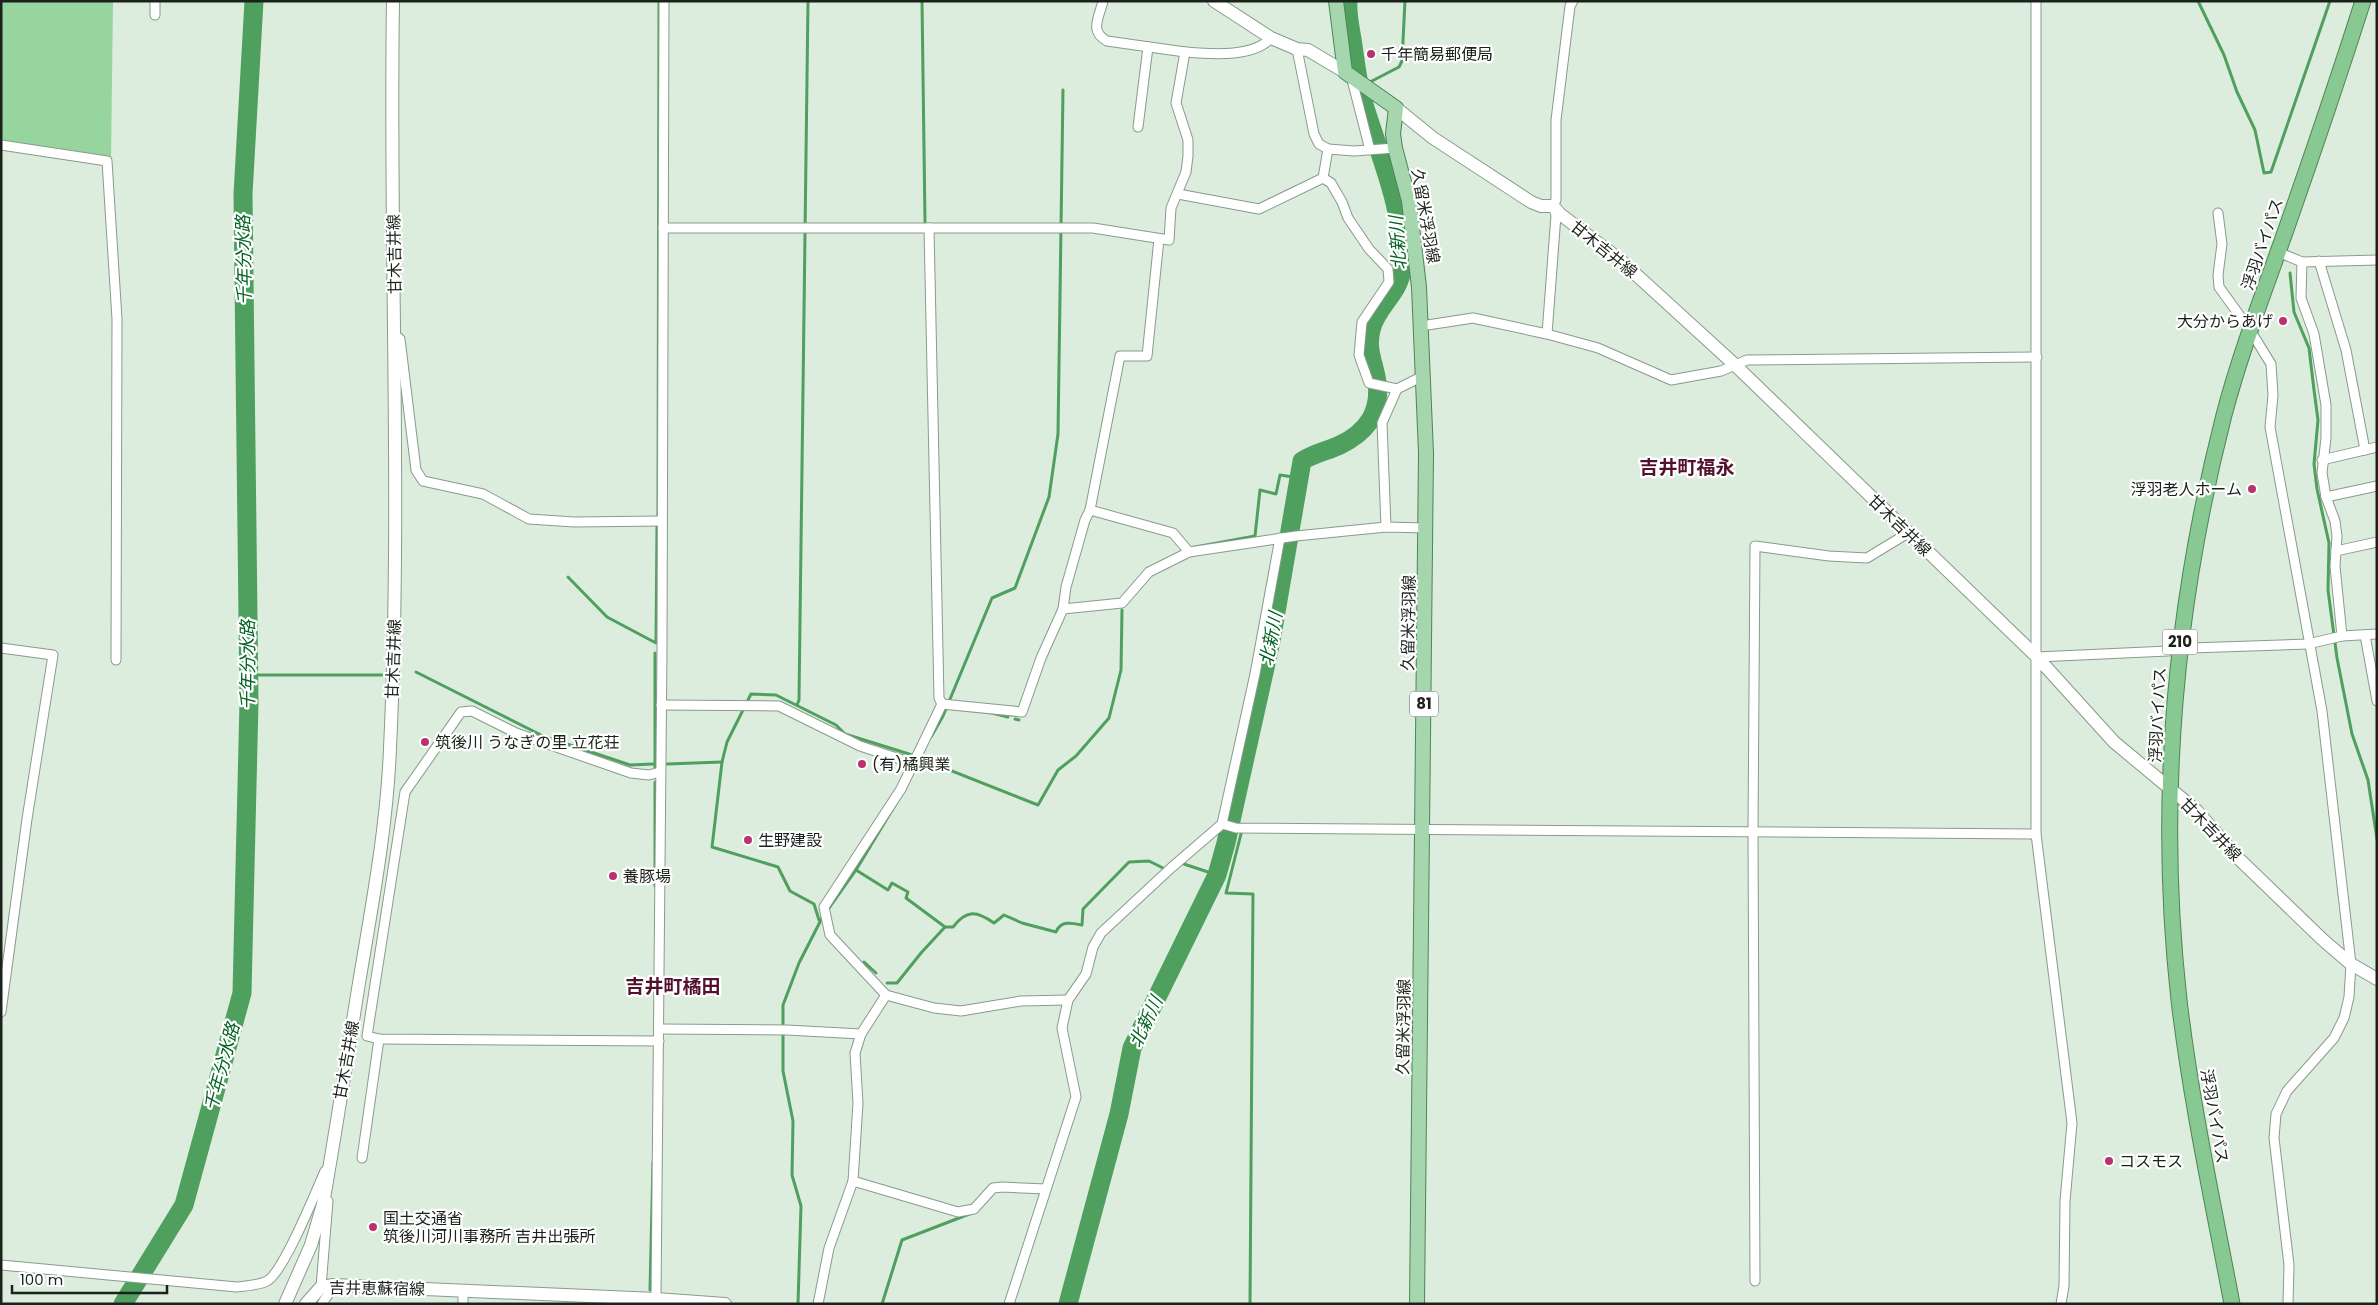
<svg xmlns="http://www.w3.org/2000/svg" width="2378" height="1305" font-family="Poppins,'Noto Sans JP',sans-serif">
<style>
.green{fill:#97d59f}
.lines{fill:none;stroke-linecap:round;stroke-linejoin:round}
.stream{stroke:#4fa05e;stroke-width:3}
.river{stroke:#4fa05e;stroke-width:19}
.minor-casing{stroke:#8a9a8c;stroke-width:11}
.secondary-casing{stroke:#8a9a8c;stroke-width:14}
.primary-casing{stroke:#4e8457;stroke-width:16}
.trunk-casing{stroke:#4e8457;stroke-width:17}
.minor{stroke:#fff;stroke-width:9}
.secondary{stroke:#fff;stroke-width:12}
.primary{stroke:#a6d6ad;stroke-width:14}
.trunk{stroke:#88c892;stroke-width:15}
.poi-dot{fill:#ba316f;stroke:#fff;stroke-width:2}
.labels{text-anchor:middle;stroke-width:4.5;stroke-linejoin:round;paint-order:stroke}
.shield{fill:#fff;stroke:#5f645f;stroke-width:1}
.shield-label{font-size:15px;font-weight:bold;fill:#1b211b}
.poi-label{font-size:16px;fill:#1b211b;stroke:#fff;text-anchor:start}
.street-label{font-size:16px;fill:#1b211b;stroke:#fff}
.water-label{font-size:18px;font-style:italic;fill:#046425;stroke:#fff}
.quarter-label{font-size:19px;font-weight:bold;fill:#53112e;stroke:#fff}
</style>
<rect width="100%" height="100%" fill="#dcedde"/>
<!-- green -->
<polygon class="green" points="1,1 113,1 111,160 1,142"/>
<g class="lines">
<!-- stream -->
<g class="stream">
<polyline points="922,1 925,222"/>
<polyline points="2198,1 2224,55 2237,92 2255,130 2264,173 2271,172 2330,1"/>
<polyline points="1370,82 1399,67 1402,61 1405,1"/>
<polyline points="2290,273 2294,312 2309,348 2314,390 2318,420 2314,464 2317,489 2329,543 2328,590 2337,658 2352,734 2368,780 2377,839"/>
<polyline points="658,515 659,1"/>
<polyline points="1190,548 1255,536 1260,490 1276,494 1280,475 1300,478"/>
<polyline points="568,577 607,617 656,643 657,527"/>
<polyline points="416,672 543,736 630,765 653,764"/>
<polyline points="249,675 387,675"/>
<polyline points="797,705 799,700 808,1"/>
<polyline points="992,713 1008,717"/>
<polyline points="1015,719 1019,720"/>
<polyline points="931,737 943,716 992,598 1015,588 1049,497 1058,434 1063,90"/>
<polyline points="667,764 722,762"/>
<polyline points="655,768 655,653"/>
<polyline points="655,782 655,886"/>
<polyline points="1229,832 1230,832"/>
<polyline points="1241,834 1226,893 1253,894 1250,1304"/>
<polyline points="1181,863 1217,875"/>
<path d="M 856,870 L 888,890 L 892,883 L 908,892 L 906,898 L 945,927 L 953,927 C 967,909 977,911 994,923 L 1004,915 L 1022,923 L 1056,932 C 1061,920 1072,923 1082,925 L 1083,909 L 1129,862 L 1149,861 L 1165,869"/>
<polyline points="827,911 856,870 903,792"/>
<polyline points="819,920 814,904 790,891 778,867 712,847 722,762 727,742 751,694 776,695 836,725 845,734 909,754 1038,805 1058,770 1076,756 1109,718 1121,670 1122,610"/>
<polyline points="864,962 876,973"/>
<polyline points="887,983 897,983 921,953 945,927"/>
<polyline points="650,1290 653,1162"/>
<polyline points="798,1304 801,1206 792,1175 793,1121 783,1071 783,1005 799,963 823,916"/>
<polyline points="882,1304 902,1240 972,1213"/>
</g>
<!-- river -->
<g class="river">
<polyline points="123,1304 184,1205 242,993 249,702 243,194 254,1"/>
<path d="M 1068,1304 L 1119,1114 L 1132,1048 L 1217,875 L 1226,843 L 1271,641 L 1302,461 C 1315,453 1327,451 1340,445 C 1367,432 1381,412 1377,382 C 1374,362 1366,350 1371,330 C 1376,306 1401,293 1402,267 C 1405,209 1378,153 1362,98 C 1357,79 1355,58 1352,39 C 1350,27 1347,14 1348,1"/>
</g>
<defs>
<g id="minor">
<path d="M 1103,1 C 1099,18 1089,31 1107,41 L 1185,52"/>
<polyline points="1573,1 1570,6 1556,120 1556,200 1553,206 1556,215 1547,334 1598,348 1671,380 1721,371 1747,360 2037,357"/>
<polyline points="2036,1 2036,834 2072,1123 2065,1201 2064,1286 2061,1304"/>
<polyline points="155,15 155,1"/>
<polyline points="1297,49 1314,134 1319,144 1328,149 1323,178"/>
<polyline points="1351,76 1370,150"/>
<polyline points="1138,127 1148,47"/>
<polyline points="1,145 107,161 117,319 116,660"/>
<polyline points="1328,149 1354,151 1395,148"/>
<polyline points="1323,178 1331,183 1342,202 1348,218 1369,249 1388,269 1389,282 1362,322 1359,355 1369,383 1397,389 1423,376"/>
<polyline points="1178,194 1259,209 1323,178"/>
<polyline points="2218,213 2222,244 2218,275 2219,287 2250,330 2271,364 2273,395 2270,427 2322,711 2351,964 2349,997 2344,1018 2334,1038 2287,1091 2276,1114 2274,1138 2289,1265 2288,1304"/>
<path d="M 663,228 L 1093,228 L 1169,240 L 1171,208 L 1186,172 L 1188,156 L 1188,140 L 1176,103 L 1185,52 C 1209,54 1253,58 1271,38"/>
<polyline points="929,228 939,698 942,704"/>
<polyline points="2278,252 2302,262 2377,260"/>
<polyline points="2319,261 2346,350 2365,450"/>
<polyline points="2302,262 2301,298 2314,334 2326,405 2326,438 2322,473 2326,497 2335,521 2337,536 2335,566 2342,636"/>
<polyline points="1421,326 1473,318 1547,334"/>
<polyline points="396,336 400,339 416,470 423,481 483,494 529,519 574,522 662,521"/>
<polyline points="2322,460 2377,447"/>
<polyline points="2326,497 2377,486"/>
<polyline points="1090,510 1120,356 1147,356 1159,239"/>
<polyline points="1386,527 1382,423 1397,389"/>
<polyline points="2336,551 2377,542"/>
<polyline points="1063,609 1066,587 1085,520 1090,510 1173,533 1189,552"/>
<polyline points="2365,635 2377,701"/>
<polyline points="1,648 53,655 27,819 1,1012"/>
<polyline points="2037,657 2168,651 2191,648 2308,644 2342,636 2377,634"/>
<polyline points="942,704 1022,712 1041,658 1063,609 1122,603 1149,572 1189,552 1296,536 1386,527 1426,528"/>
<polyline points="942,704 901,789 824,907 830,935 886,995 934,1008 961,1011 1021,1001 1068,1000"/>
<polyline points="661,705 779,706 860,746 912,763"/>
<polyline points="1222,824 1255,674 1280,538"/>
<polyline points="659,1029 787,1030 861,1034"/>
<polyline points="659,1041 379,1039 367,1036 405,792 461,712 472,711 516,733 631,773 649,775 660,772"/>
<polyline points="362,1158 379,1039"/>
<polyline points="853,1181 958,1212 974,1209 993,1188 1002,1187 1046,1189"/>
<path d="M 1,1265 L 237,1287 C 246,1286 260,1285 267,1281 C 284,1272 316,1191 325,1171"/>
<polyline points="1755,1281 1753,831 1755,546 1829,556 1867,558 1908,533"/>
<polyline points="321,1287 328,1201"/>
<polyline points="656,1299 662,650 664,1"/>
<polyline points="322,1304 334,1285"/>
<polyline points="463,1304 463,1291"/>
<polyline points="818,1304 829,1248 853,1181 858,1103 855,1053 861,1034 886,995"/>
<polyline points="1009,1304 1076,1097 1062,1028 1068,1000 1086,974 1093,947 1101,933 1171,868 1222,824 1236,828 2036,834"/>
</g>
<g id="secondary">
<polyline points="1214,1 1271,38 1297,49 1308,50 1345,72"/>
<polyline points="1396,108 1433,138 1531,202 1541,206 1553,206 1560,214 1619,259 1734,364 2037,657 2114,742 2197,811 2237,857 2323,940 2351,964 2377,979"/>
<path d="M 285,1304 L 311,1245 L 323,1204 C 336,1131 347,1057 359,983 C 372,905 387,827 390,748 C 402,499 389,250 393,1"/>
<polyline points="306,1304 321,1287 334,1285 656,1299 725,1304"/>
</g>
<polyline id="primary" points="1336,1 1345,72 1396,108 1393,134 1395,148 1409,201 1419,287 1426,453 1417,1304"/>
<path id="trunk" d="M 2232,1304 C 2213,1203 2191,1102 2179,1000 C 2157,803 2175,606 2224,415 C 2241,350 2266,287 2288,224 C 2314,150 2339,76 2363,1"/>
</defs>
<!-- minor casing -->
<use href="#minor" class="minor-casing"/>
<!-- secondary casing -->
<use href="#secondary" class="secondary-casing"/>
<!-- primary casing -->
<use href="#primary" class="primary-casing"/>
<!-- trunk casing -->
<use href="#trunk" class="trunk-casing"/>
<!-- minor -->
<use href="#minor" class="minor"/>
<!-- secondary -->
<use href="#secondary" class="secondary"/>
<!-- primary -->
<use href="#primary" class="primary"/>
<!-- trunk -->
<use href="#trunk" class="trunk"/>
</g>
<!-- markers -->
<g class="poi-dot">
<circle cx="1371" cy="54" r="5"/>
<circle cx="2283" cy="321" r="5"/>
<circle cx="2252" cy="489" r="5"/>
<circle cx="425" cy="742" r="5"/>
<circle cx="862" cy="764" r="5"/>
<circle cx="748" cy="840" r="5"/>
<circle cx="613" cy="876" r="5"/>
<circle cx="2109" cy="1161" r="5"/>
<circle cx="373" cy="1227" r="5"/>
</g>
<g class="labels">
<!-- shield labels -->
<g class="shield">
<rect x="2162.5" y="629.5" width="35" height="25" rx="4"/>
<rect x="1410" y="691.5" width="28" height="25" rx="4"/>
</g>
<g class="shield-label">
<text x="2180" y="647">210</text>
<text x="1424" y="709">81</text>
</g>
<!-- poi labels -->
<g class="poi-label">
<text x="1381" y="60">千年簡易郵便局</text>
<text x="2273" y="327" text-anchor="end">大分からあげ</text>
<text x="2242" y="495" text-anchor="end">浮羽老人ホーム</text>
<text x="435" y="748">筑後川 うなぎの里 立花荘</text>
<text x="872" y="770">(有)橘興業</text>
<text x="758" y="846">生野建設</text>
<text x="623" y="882">養豚場</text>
<text x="2119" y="1167">コスモス</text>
<text x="383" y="1224">国土交通省<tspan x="383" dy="18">筑後川河川事務所 吉井出張所</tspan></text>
</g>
<!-- street labels -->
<g class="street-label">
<text transform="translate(1426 216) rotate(80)" y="6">久留米浮羽線</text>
<text transform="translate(2262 244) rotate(-71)" y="6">浮羽バイパス</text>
<text transform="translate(1604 249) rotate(39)" y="6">甘木吉井線</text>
<text transform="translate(394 254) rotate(-91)" y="6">甘木吉井線</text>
<text transform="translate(1900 525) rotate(44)" y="6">甘木吉井線</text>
<text transform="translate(1408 623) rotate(-89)" y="6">久留米浮羽線</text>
<text transform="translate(393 659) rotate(-88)" y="6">甘木吉井線</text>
<text transform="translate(2157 715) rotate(-87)" y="6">浮羽バイパス</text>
<text transform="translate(2211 829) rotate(46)" y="6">甘木吉井線</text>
<text transform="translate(1403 1027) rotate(-89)" y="6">久留米浮羽線</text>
<text transform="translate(346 1060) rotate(-80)" y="6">甘木吉井線</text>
<text transform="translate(2215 1116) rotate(80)" y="6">浮羽バイパス</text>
<text transform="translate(377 1288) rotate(1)" y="6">吉井恵蘇宿線</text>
</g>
<!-- water labels -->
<g class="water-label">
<text transform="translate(1398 243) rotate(-94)" y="6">北新川</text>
<text transform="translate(244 260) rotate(-91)" y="6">千年分水路</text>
<text transform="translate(1271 639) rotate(-79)" y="6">北新川</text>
<text transform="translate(248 665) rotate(-90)" y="6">千年分水路</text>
<text transform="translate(1146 1022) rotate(-65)" y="6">北新川</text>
<text transform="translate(222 1067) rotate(-75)" y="6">千年分水路</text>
</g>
<!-- quarter labels -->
<g class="quarter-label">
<text x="1687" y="474">吉井町福永</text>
<text x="673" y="993">吉井町橘田</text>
</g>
</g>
<!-- border -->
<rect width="2378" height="1305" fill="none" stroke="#1b211b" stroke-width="5"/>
<!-- scale -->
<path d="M12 1285v8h155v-8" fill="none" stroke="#1b211b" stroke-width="2.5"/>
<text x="20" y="1285" font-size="15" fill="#1b211b" stroke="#ffffff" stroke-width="4" paint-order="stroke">100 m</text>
</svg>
